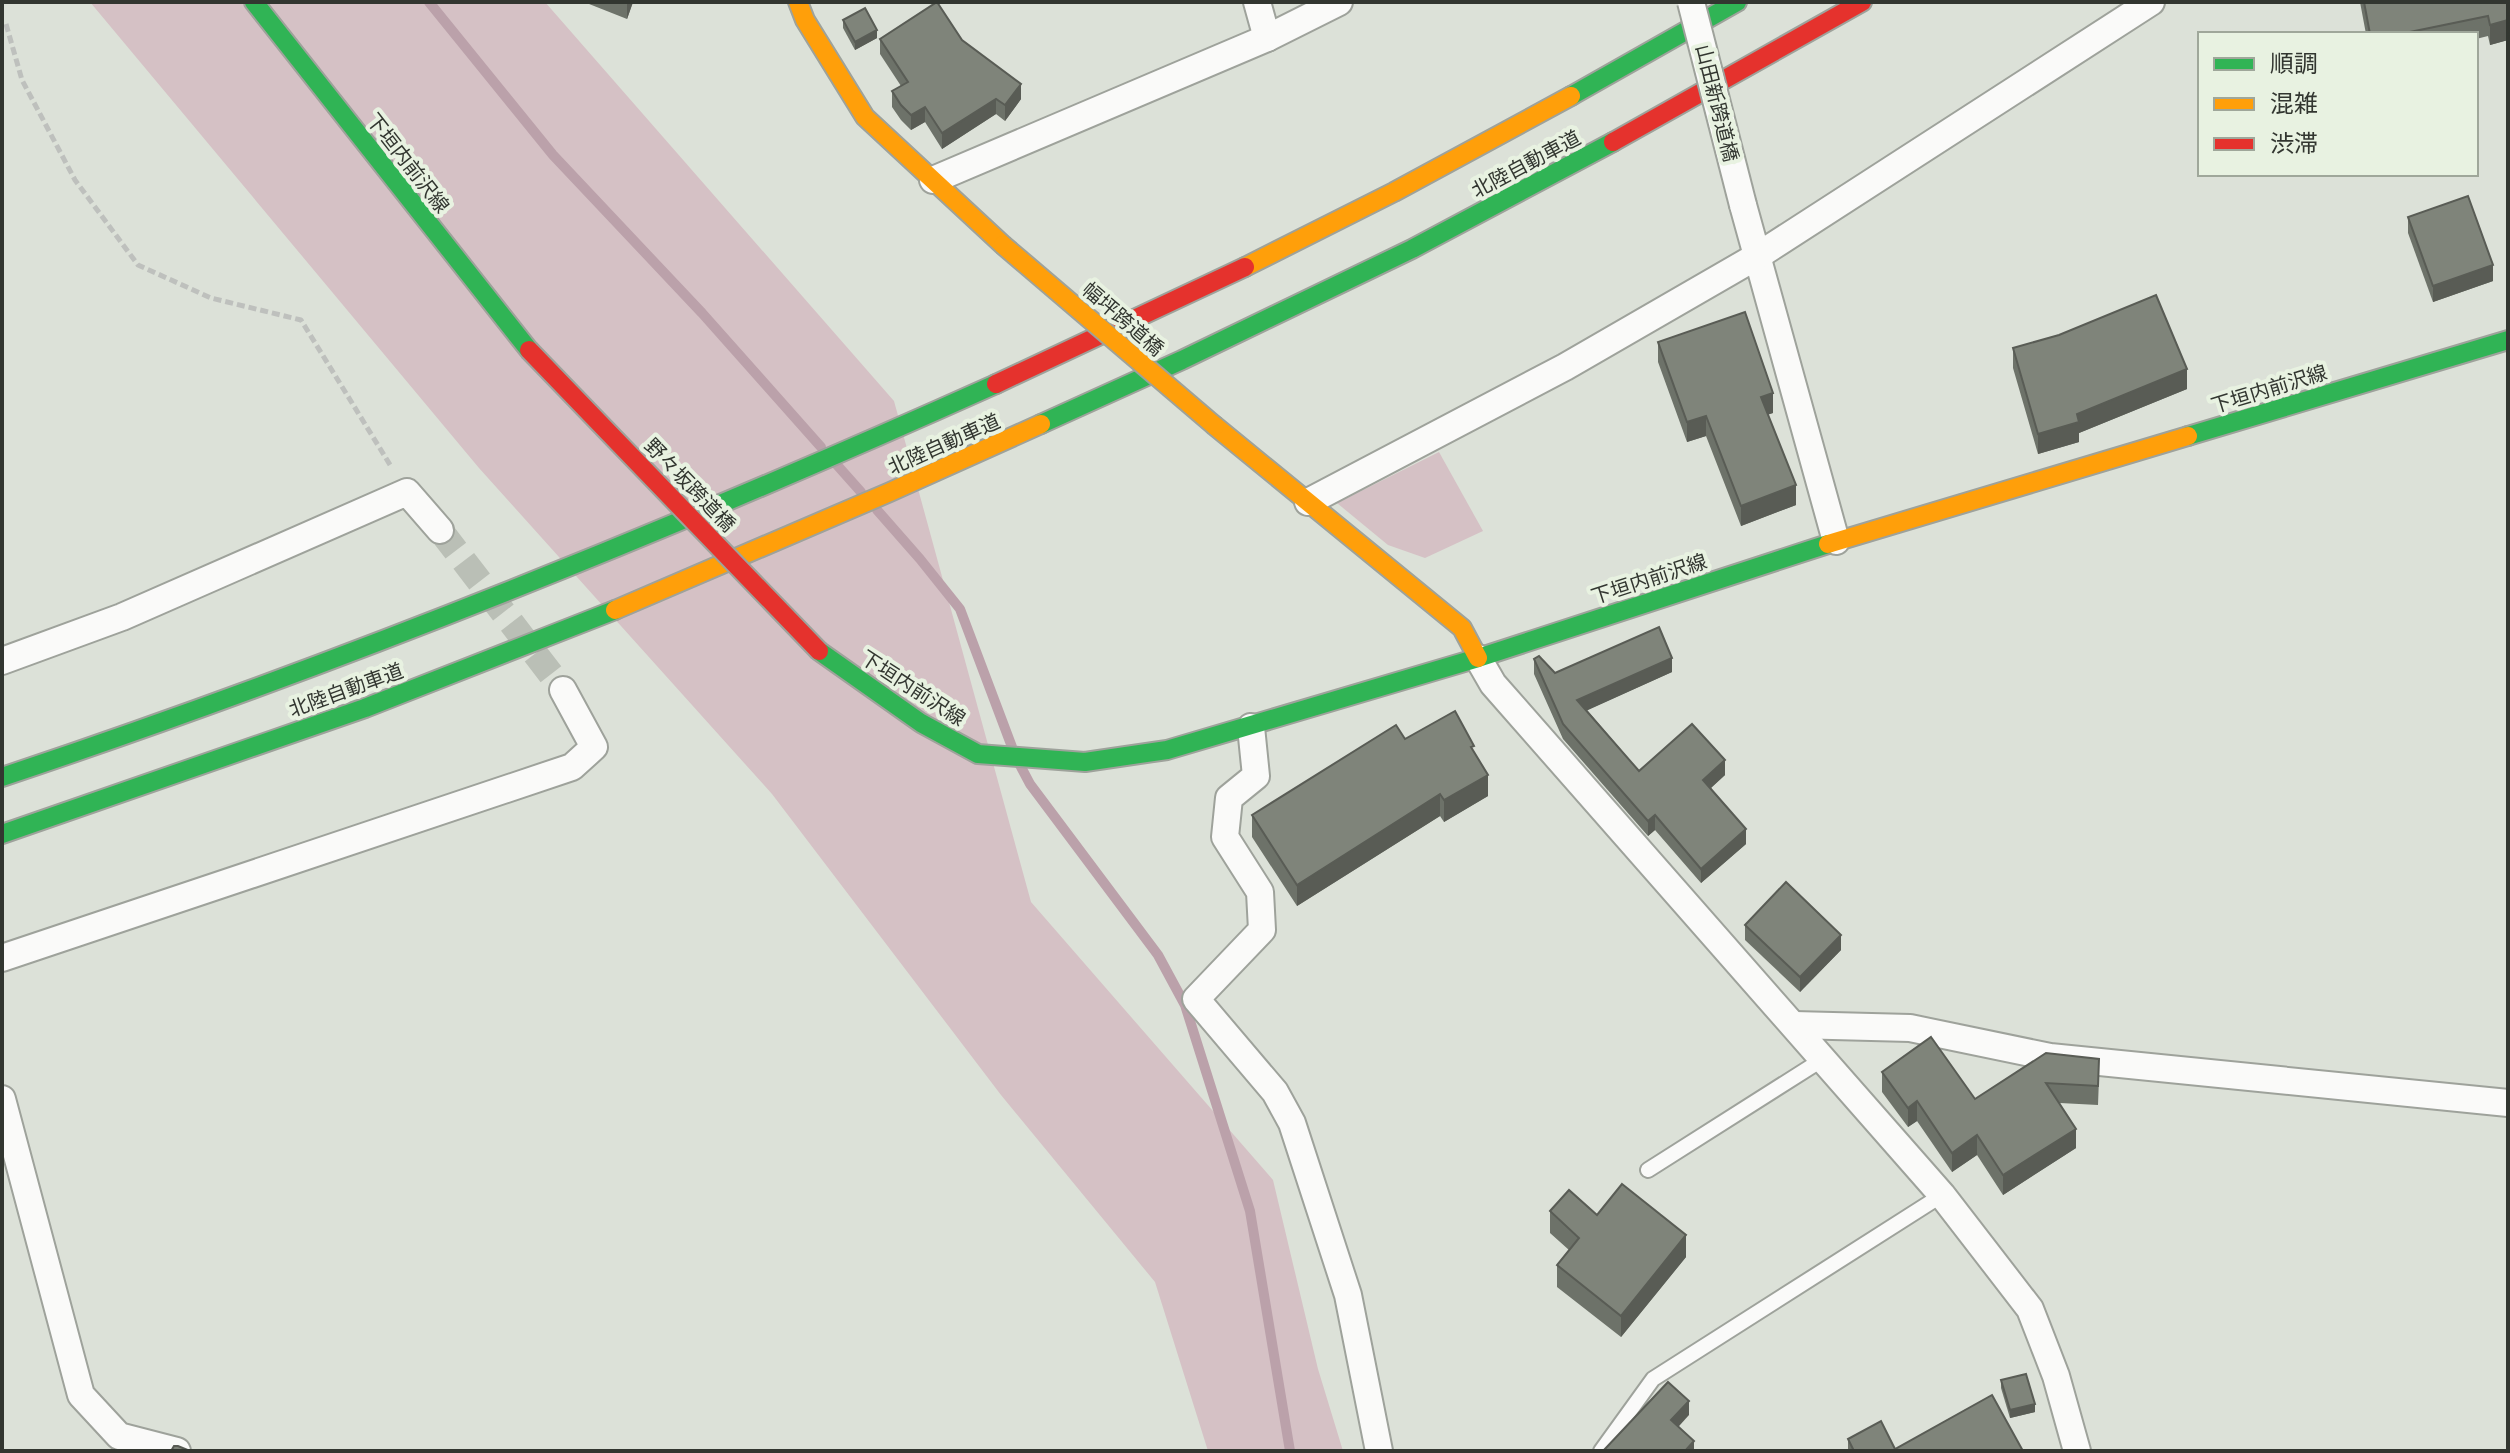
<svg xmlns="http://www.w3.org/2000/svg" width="2510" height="1453" font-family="'Crimson Pro','Noto Sans JP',serif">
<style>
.green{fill:#d5c1c5}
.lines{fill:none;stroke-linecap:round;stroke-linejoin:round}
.stream{stroke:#bba1aa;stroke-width:10}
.street-tunnel{stroke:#babfb6;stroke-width:26;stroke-dasharray:26 13;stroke-linecap:butt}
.lane-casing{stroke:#9ea29b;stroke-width:18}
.street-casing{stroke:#9ea29b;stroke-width:30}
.fast-casing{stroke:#9ea29b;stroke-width:22}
.slow-casing{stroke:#9ea29b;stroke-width:22}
.jam-casing{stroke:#9ea29b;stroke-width:22}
.path{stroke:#bec0bd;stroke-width:5;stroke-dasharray:8 4;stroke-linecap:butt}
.lane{stroke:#fafaf9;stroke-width:14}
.street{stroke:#fafaf9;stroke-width:26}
.fast{stroke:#30b455;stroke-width:18}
.slow{stroke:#ff9f0a;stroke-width:18}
.jam{stroke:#e5322d;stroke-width:18}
.street-bridge-casing{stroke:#9ea29b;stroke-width:30;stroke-linecap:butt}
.slow-bridge-casing{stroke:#9ea29b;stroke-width:22;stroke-linecap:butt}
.jam-bridge-casing{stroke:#9ea29b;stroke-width:22;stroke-linecap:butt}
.street-bridge{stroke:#fafaf9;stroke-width:26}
.slow-bridge{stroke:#ff9f0a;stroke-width:18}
.jam-bridge{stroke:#e5322d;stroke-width:18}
.wall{fill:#6d7269}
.shaded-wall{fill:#595c55}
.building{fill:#7f847a;stroke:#595c55;stroke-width:2}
.labels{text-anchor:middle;stroke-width:8;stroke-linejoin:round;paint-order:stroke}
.street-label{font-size:20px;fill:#323630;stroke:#e8f2e1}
</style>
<rect width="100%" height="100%" fill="#dce1d8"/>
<!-- green -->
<g class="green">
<polygon points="90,2 545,2 894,401 1031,902 1273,1180 1318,1369 1343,1451 1208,1451 1155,1282 1001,1095 772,794 479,468"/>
<polygon points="1439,452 1483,531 1425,558 1388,545 1337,503"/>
</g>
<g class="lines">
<!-- stream -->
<g class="stream">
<polyline points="429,2 553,155 702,313 821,447"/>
<polyline points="837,465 861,492"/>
<polyline points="877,510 920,559 960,609 1012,747"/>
<polyline points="1020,765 1030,784 1158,955 1185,1005 1250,1211 1290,1451"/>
</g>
<!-- street-tunnel -->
<polyline class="street-tunnel" points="440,530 563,690"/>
<defs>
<g id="lane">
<polyline points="1648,1170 1823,1059"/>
<polyline points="1601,1451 1653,1379 1942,1195"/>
</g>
<g id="street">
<polyline points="1257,2 1267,38"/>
<polyline points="933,180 1267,38 1339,2"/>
<polyline points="1743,205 1836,541"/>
<polyline points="1308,502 1565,367 1759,255 2151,2"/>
<polyline points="1478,658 1493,684 1942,1195 2030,1309 2056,1376 2077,1451"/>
<polyline points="2,661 122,617 407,492 440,530"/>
<polyline points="1251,727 1256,776 1229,798 1225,837 1260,892 1262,930 1196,999 1275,1092 1292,1123 1348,1295 1379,1451"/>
<polyline points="2,958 572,767 594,747 563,690"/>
<polyline points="1794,1025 1910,1028 2050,1057 2508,1103"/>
<polyline points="2,1099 81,1395 119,1436 177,1451"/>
</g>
<g id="fast">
<polyline points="254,2 529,350"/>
<polyline points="1571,96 1737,2"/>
<polyline points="1041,424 1182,360 1412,249 1613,142"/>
<polyline points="2188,436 2508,340"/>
<polyline points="819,651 921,723 978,754 1085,762 1167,750 1478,658 1828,544"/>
<path d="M 2,777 C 340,664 671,530 996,384"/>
<polyline points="2,834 365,708 615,610"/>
</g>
<g id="slow">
<polyline points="798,2 805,20 865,117 1003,245"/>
<polyline points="1245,267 1394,192 1571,96"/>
<polyline points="1215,426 1462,628 1478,658"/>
<polyline points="1828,544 2188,436"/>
<polyline points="615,610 890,492 1041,424"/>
</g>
<g id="jam">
<polyline points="1613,142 1862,2"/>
<polyline points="996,384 1245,267"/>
</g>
</defs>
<!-- lane casing -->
<use href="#lane" class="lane-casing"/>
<!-- street casing -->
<use href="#street" class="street-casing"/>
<!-- fast casing -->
<use href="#fast" class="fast-casing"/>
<!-- slow casing -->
<use href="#slow" class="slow-casing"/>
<!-- jam casing -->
<use href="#jam" class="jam-casing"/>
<!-- path -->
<polyline class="path" points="6,24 22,80 75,180 138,265 211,298 301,320 392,468"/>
<!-- lane -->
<use href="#lane" class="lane"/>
<!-- street -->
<use href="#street" class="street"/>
<!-- fast -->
<use href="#fast" class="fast"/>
<!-- slow -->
<use href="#slow" class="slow"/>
<!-- jam -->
<use href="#jam" class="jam"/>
<defs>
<polyline id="street-bridge" points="1691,2 1743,205"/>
<polyline id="slow-bridge" points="1003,245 1215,426"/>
<polyline id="jam-bridge" points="529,350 819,651"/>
</defs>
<!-- street-bridge casing -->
<use href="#street-bridge" class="street-bridge-casing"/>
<!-- slow-bridge casing -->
<use href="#slow-bridge" class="slow-bridge-casing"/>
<!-- jam-bridge casing -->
<use href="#jam-bridge" class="jam-bridge-casing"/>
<!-- street-bridge -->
<use href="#street-bridge" class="street-bridge"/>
<!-- slow-bridge -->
<use href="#slow-bridge" class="slow-bridge"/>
<!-- jam-bridge -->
<use href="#jam-bridge" class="jam-bridge"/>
</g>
<!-- wall -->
<g class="wall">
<polygon points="584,2 633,2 627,19"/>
<polygon points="2360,2 2508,2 2508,40 2490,45 2488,36 2476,39 2476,34 2366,34"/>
<polygon points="843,20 877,38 855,50 843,28"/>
<polygon points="880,39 962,40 1021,99 1005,121 996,114 942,149 925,122 911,130 901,120 892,107 892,91 901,86 880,54"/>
<polygon points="2408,217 2493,281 2433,302 2408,233"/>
<polygon points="1658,342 1773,413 1768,414 1796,505 1741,526 1706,436 1687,442 1658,362"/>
<polygon points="2013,348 2187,389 2079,433 2079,442 2038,454 2013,368"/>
<polygon points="1534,659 1555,673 1672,672 1587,710 1639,771 1725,775 1711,788 1746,844 1701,883 1655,830 1648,836 1563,739 1534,674"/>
<polygon points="1405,739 1474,753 1488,796 1444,822 1440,816 1297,906 1252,837 1252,815"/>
<polygon points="1745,925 1841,950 1800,992 1745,940"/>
<polygon points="2046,1053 2099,1078 2098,1105 2060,1103 2076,1148 2003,1195 1977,1155 1952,1172 1917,1121 1908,1127 1882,1092 1882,1072 1975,1099"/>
<polygon points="1550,1211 1597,1215 1686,1257 1621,1337 1557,1287 1557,1265 1569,1250 1550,1233"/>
<polygon points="2001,1380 2035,1412 2010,1418 2001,1388"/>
<polygon points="1848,1439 1895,1449 2023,1451 1848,1451"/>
</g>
<!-- shaded-wall -->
<g class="shaded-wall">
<polygon points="627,2 633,2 627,19"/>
<polygon points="2508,20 2508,40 2490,45 2490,25"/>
<polygon points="877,30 877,38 855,50 855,42"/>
<polygon points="1021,84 1021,99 1005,121 1005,105"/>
<polygon points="996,99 996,114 942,149 942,133"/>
<polygon points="925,107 925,122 911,130 911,115"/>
<polygon points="2493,265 2493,281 2433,302 2433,286"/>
<polygon points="2187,369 2187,389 2079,433 2079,442 2038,454 2038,434 2077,414"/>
<polygon points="1773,393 1773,413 1761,417 1761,397"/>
<polygon points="1706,416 1706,436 1687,442 1687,422"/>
<polygon points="1796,485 1796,505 1741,526 1741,506"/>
<polygon points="1672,658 1672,672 1577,715 1577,700"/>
<polygon points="1725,760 1725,775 1703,795 1703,780"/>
<polygon points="1488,775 1488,796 1444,822 1444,800"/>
<polygon points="1440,794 1440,816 1297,906 1297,885"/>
<polygon points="1655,815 1655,830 1648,836 1648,821"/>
<polygon points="1746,829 1746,844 1701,883 1701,869"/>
<polygon points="1841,935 1841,950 1800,992 1800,977"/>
<polygon points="1917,1101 1917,1121 1908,1127 1908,1108"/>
<polygon points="2076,1129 2076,1148 2003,1195 2003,1175"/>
<polygon points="1977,1135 1977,1155 1952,1172 1952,1153"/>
<polygon points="1686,1235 1686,1257 1621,1337 1621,1316"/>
<polygon points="1689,1401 1689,1415 1671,1435 1671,1420"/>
<polygon points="2035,1404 2035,1412 2010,1418 2010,1410"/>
<polygon points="1694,1441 1694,1451 1685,1451"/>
</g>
<!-- building -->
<g class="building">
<polygon points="937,2 962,40 1021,84 1005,105 996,99 942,133 925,107 911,115 901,105 892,91 908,82 880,39"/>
<polygon points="2364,2 2508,2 2508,20 2490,25 2488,16 2400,34 2370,34"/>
<polygon points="865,8 877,30 855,42 843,20"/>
<polygon points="2468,196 2493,265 2433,286 2408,217"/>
<polygon points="2156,295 2187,369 2077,414 2079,422 2038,434 2013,348 2059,335"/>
<polygon points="1745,312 1773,393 1761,397 1796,485 1741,506 1706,416 1687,422 1658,342"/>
<polygon points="1659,627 1672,658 1577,700 1639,771 1692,724 1725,760 1703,780 1746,829 1701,869 1655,815 1648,821 1563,724 1534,659 1539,656 1555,673"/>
<polygon points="1455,711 1474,746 1471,747 1488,775 1444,800 1440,794 1297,885 1252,815 1396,725 1405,739"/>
<polygon points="1786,882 1841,935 1800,977 1745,925"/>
<polygon points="1931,1037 1975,1099 2046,1053 2099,1059 2098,1086 2046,1083 2076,1129 2003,1175 1977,1135 1952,1153 1917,1101 1908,1108 1882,1072"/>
<polygon points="1622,1184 1686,1235 1621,1316 1557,1265 1579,1238 1550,1211 1569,1190 1597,1215"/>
<polygon points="2026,1374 2035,1404 2010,1410 2001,1380"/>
<polygon points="1668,1382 1689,1401 1671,1420 1694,1441 1685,1451 1603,1451"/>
<polygon points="1992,1395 2023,1451 1854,1451 1848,1439 1881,1421 1895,1449"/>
<polygon points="174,1446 178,1446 190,1451 171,1451"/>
</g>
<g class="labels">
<!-- street labels -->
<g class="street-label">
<text transform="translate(1717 103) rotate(76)" y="7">山田新跨道橋</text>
<text transform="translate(408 163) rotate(52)" y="7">下垣内前沢線</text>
<text transform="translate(1526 164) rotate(-28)" y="7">北陸自動車道</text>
<text transform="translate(1123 319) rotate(41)" y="7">幅坪跨道橋</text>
<text transform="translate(2269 389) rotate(-17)" y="7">下垣内前沢線</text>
<text transform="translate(944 444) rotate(-24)" y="7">北陸自動車道</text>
<text transform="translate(690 485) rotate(46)" y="7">野々坂跨道橋</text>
<text transform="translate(1649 579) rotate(-18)" y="7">下垣内前沢線</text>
<text transform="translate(913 688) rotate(33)" y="7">下垣内前沢線</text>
<text transform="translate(346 690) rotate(-20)" y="7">北陸自動車道</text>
</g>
</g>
<!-- border -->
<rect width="2510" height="1453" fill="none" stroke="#323630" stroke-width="8"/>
<!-- legend -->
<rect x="2198" y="32" width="280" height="144" fill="#e8f2e1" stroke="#9fa79a" stroke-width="2"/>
<rect x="2214" y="58" width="40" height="12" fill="#30b455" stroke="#9fa79a" stroke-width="2"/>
<text x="2270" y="72" font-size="24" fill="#323630">順調</text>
<rect x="2214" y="98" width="40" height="12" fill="#ff9f0a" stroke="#9fa79a" stroke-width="2"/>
<text x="2270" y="112" font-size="24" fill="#323630">混雑</text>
<rect x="2214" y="138" width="40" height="12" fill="#e5322d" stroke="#9fa79a" stroke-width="2"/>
<text x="2270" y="152" font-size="24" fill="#323630">渋滞</text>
</svg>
